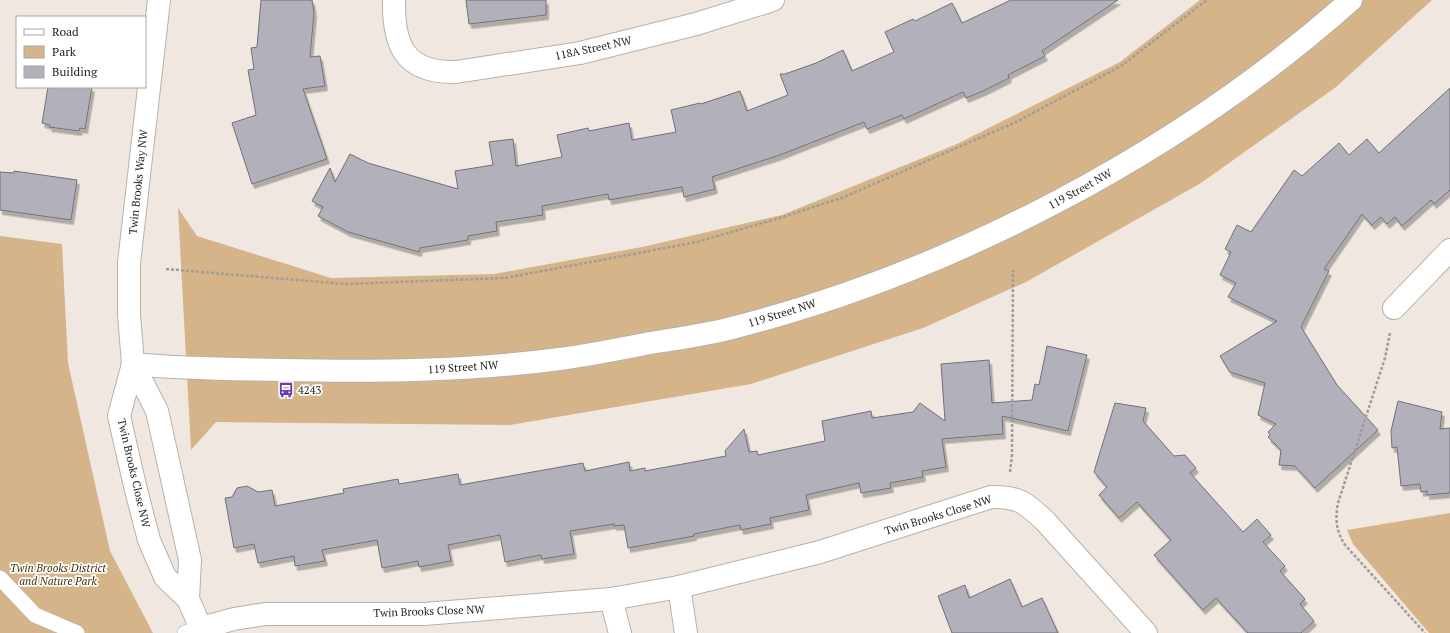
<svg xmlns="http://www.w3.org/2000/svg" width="1450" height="633" font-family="'PT Serif',serif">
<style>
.green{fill:#d6b489}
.building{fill:#b2b1bb;stroke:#706f78;filter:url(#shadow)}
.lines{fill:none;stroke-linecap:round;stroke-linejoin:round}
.lane-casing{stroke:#b8b1a8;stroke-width:16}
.street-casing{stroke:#b8b1a8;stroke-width:24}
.secondary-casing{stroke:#b8b1a8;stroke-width:24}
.path{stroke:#a19c95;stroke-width:2.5;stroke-dasharray:3 2;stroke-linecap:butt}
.lane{stroke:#fff;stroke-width:15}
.street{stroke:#fff;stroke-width:22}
.secondary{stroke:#fff;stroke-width:22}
.labels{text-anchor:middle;stroke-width:3.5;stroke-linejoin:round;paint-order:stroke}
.street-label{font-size:11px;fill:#1f1d1a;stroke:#fff}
.poi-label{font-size:11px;fill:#1f1d1a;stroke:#fff;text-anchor:start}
.park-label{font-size:11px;font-style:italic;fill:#452d09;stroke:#fff}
</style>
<defs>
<filter id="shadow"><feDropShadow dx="2.5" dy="4.5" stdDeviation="0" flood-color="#0004"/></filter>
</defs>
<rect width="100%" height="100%" fill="#f0e8e0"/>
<!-- green -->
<g class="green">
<polygon points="1200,0 1432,0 1336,87 1201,183 1026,282 923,328 751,384 510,425 216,422 191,450 178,208 197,236 331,278 494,274 642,247 782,215 957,144 1120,62"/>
<polygon points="0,236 62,244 68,363 110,551 153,633 0,633"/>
<polygon points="1450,513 1450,633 1429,633 1353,544 1347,530"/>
</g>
<!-- building -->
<g class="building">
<polygon points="261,0 312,0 314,13 310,57 320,56 325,86 303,89 327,159 252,184 232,123 256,115 248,70 254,69 251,48 257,47"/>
<polygon points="466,0 546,0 546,15 469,24"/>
<polygon points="1011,0 1118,0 1042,51 1045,56 1008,75 1009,78 983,91 966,98 963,92 904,119 902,115 867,129 864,122 780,155 712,177 715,189 684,197 682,187 609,200 608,194 542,206 543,215 496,222 497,231 468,236 468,240 420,248 419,252 348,232 318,216 323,207 312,201 330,168 335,182 350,154 368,163 458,189 455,171 493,165 489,142 513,139 516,166 562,157 557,135 588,128 589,131 629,123 632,140 676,132 671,110 700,103 701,104 740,91 747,111 788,95 780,74 785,74 816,63 843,50 852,71 894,52 885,32 913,19 915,21 952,3 962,23"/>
<polygon points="48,87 92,87 85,129 80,128 79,131 49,127 50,125 42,123"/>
<polygon points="1450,88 1450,190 1434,204 1431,200 1402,226 1395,217 1387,224 1381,217 1372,225 1362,214 1324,269 1329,271 1301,327 1337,385 1378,430 1315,488 1295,466 1279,465 1281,450 1268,437 1270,435 1268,432 1276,424 1258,415 1265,383 1230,372 1220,356 1277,321 1228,297 1236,283 1220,275 1231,252 1225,249 1237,225 1251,232 1294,170 1302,176 1339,143 1349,155 1367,139 1379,153"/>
<polygon points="14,171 77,180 71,220 0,210 0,172 14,173"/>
<polygon points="1047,346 1087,355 1068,431 1002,416 1003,434 942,439 946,467 922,471 923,477 890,483 891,488 861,493 859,483 806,495 809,510 770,518 771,524 741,530 740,525 694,534 694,536 628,548 624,525 614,526 614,524 570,531 574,554 542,559 541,555 505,562 500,535 448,545 451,561 419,567 418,561 382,568 377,540 322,550 325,561 295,566 294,556 258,563 254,544 234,548 225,498 232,497 237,488 247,486 258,492 272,490 275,506 344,493 343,489 398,479 399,484 458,474 460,485 583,463 585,471 629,462 630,471 645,468 645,471 726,456 725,451 744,429 749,452 757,451 758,455 825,441 822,421 871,411 872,418 913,412 920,403 945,421 941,364 989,360 992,403 1032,400 1035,384 1039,385"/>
<polygon points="1398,401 1442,412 1440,429 1450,428 1450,493 1427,495 1427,491 1421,492 1420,484 1401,486 1397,447 1392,448 1391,431"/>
<polygon points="1115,403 1146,408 1143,421 1174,456 1185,455 1196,468 1190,473 1243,532 1257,519 1271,535 1263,542 1285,566 1280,571 1305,599 1300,604 1314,621 1301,633 1248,633 1216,598 1203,610 1154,555 1171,540 1137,502 1119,518 1099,495 1107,487 1094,472"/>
<polygon points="1010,579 1022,607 1042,598 1058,633 952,633 938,596 965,585 969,598"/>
</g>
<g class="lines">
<defs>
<g id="lane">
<polyline points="0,578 35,615 77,633"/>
<polyline points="185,633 201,628"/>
</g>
<g id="street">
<path d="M 394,0 C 393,46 405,73 456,72 L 580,53 L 696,24 L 773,0"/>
<polyline points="1394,308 1450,250"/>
<polyline points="133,364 119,416 135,486 149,540 165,577 188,599 203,633"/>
<polyline points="133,364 157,411 190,560 188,599"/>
<polyline points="679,587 686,633"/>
<polyline points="611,599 620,633"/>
<path d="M 201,628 L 234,619 L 265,614 L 424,614 L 611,599 L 679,587 L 820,552 L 991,497 C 1018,496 1026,503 1045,521 L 1146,633"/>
</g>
<path id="secondary" d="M 159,0 L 129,263 L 129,315 L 133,364 C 183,369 233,369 284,370 C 376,372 468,371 560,359 C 590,355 620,349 650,343 C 676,339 703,335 728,329 C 951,273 1179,153 1351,0"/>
</defs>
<!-- lane casing -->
<use href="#lane" class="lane-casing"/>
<!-- street casing -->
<use href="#street" class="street-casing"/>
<!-- secondary casing -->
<use href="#secondary" class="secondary-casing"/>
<!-- path -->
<g class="path">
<polyline points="166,269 345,284 505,278 697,242 783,217 844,197 1014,123 1121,66 1207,0"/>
<path d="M 1390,333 L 1385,358 L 1338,503 C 1335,519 1336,531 1345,545 L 1425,633"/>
<polyline points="1010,472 1012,455 1013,270"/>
</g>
<!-- lane -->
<use href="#lane" class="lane"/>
<!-- street -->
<use href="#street" class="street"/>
<!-- secondary -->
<use href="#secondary" class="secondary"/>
</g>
<!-- icons -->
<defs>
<symbol id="bus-bare" viewBox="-9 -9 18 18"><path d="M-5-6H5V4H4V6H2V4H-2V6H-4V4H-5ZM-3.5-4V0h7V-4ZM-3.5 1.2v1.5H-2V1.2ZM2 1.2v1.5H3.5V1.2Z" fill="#5f3eb6" stroke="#fff" stroke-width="2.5" paint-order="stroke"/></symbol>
</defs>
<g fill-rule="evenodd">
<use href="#bus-bare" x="275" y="379" width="22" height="22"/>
</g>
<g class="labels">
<!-- street labels -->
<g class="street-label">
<text transform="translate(593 48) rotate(-12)" y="4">118A Street NW</text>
<text transform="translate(138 182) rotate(-84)" y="4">Twin Brooks Way NW</text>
<text transform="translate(1080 189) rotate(-29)" y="4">119 Street NW</text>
<text transform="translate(782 313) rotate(-17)" y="4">119 Street NW</text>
<text transform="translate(463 367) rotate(-4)" y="4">119 Street NW</text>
<text transform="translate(134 473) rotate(77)" y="4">Twin Brooks Close NW</text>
<text transform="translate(938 515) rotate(-17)" y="4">Twin Brooks Close NW</text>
<text transform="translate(429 611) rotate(-2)" y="4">Twin Brooks Close NW</text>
</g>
<!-- poi labels -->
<g class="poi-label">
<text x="298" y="394">4243</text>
</g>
<!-- park labels -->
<g class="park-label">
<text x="58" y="572">Twin Brooks District<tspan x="58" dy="13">and Nature Park</tspan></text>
</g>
</g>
<!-- legend -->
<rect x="16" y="16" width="130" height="72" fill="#ffffff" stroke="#a5a5a3"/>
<rect x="24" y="29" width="20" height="6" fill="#ffffff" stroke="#a5a5a3"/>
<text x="52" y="36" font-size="12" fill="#1f1d1a">Road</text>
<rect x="24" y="46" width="20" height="12" fill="#d6b489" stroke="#a5a5a3"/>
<text x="52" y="56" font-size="12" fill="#1f1d1a">Park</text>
<rect x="24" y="66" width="20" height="12" fill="#b2b1bb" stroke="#a5a5a3"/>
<text x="52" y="76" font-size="12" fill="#1f1d1a">Building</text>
</svg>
